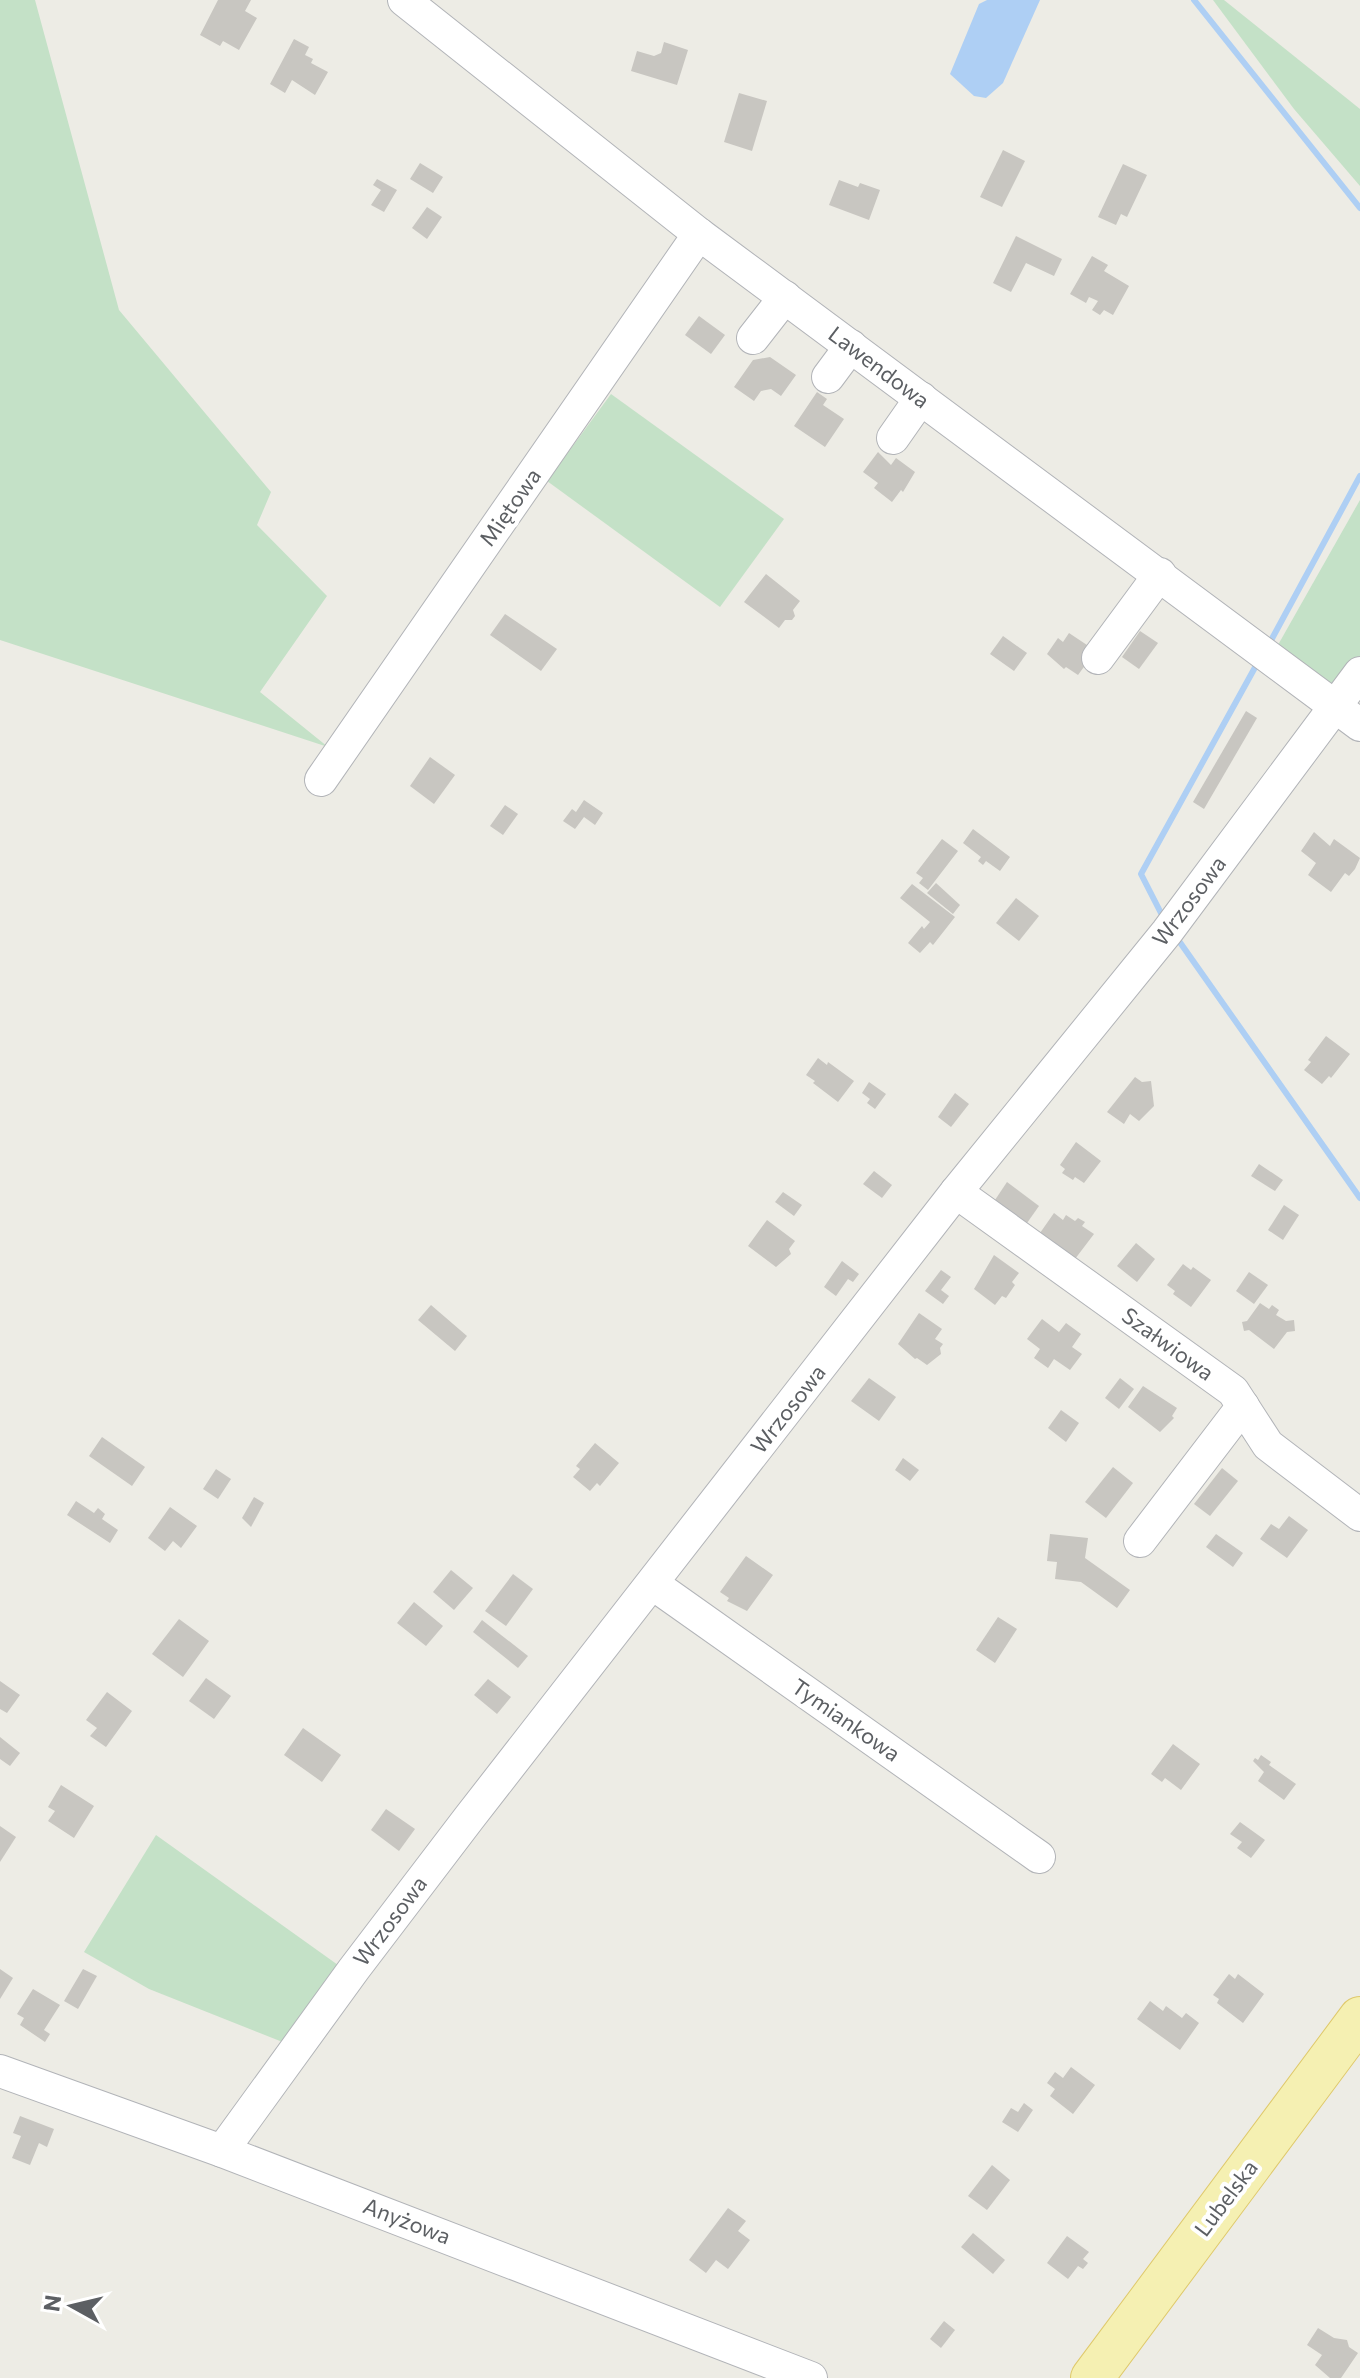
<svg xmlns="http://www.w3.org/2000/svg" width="1360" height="2378" font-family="Commissioner,sans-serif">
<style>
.green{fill:#c4e1c7}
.water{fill:#aecff4}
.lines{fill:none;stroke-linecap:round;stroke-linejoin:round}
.stream{stroke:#aecff4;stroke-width:6}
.building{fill:#c8c6c1}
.minor-casing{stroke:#b2b4b8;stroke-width:34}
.major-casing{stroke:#dfc96b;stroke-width:44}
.minor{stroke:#fff;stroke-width:32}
.major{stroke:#f5f0b2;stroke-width:42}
.labels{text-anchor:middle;stroke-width:8;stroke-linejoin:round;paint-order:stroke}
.street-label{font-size:22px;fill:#5c5f63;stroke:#fff}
</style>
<rect width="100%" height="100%" fill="#edece5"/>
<!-- green -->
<g class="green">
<polygon points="0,0 35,0 119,310 271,492 257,525 327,596 260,692 328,747 0,640"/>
<polygon points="1213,0 1224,0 1360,109 1360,186 1294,109"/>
<polygon points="611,394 784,519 720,607 547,481"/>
<polygon points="1360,500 1360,666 1335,699 1274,652"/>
<polygon points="156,1835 345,1970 285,2043 149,1989 84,1952"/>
</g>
<!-- water -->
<polygon class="water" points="987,0 1040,0 1003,83 986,98 974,96 950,74 979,4"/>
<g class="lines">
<!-- stream -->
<g class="stream">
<polyline points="1194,0 1360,208"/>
<polyline points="1268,646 1360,476"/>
<polyline points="1164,919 1141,874 1258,662"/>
<polyline points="1179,941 1360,1198"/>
</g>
</g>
<!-- building -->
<g class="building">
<polygon points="218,0 251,0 245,11 257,18 239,50 223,41 220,46 200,35"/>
<polygon points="294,39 309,47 305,55 313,59 311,63 328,72 315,95 292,80 285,93 270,84"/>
<polygon points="664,42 688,50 677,85 631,71 637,51 654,56 661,53"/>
<polygon points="739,93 767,101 752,151 724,142"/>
<polygon points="1003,150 1025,161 1002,207 980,197"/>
<polygon points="420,163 443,177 433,193 410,179"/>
<polygon points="1123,164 1147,175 1127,217 1121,214 1116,225 1098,217"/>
<polygon points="377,179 397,190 384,212 371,205 381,190 373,185"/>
<polygon points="839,180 858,187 860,183 880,190 869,220 829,205"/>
<polygon points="427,207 442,217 427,239 412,228"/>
<polygon points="1016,236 1062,259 1054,276 1026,263 1011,292 993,283"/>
<polygon points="1092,256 1108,265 1104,271 1129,286 1113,315 1104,310 1100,315 1092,310 1098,301 1089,297 1086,303 1070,294"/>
<polygon points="699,316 725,335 711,354 685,335"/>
<polygon points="770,357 796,375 781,396 771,389 761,391 754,401 734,387 753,360"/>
<polygon points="817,392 827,399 823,405 844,419 825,447 794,426"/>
<polygon points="878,452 891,465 896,458 915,472 903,492 901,490 892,502 874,488 878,483 863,472"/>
<polygon points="766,574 800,601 793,610 795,616 792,620 785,620 779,628 744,602"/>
<polygon points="505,614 557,649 541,671 490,635"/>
<polygon points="1140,631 1158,643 1139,669 1122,657"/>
<polygon points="1069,633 1090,647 1089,660 1078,675 1066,667 1064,669 1047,654 1058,638 1063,642"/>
<polygon points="1003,636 1027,653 1014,671 990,654"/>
<polygon points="1246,711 1257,718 1204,809 1193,802"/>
<polygon points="430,757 455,775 434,804 410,786"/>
<polygon points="584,800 603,813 595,825 584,817 575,829 563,821 572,809 576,812"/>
<polygon points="505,805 518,814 503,835 490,826"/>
<polygon points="973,829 1010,857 1000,871 986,861 983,865 978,861 981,857 963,843"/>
<polygon points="1314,832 1330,846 1334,839 1360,858 1355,869 1349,876 1345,873 1331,892 1308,875 1316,863 1301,851"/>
<polygon points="942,839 958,851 928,890 919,883 923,878 916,873"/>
<polygon points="936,883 960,905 953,914 927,893"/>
<polygon points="912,884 955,917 933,945 930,942 920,953 908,943 922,926 924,929 930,922 900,898"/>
<polygon points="1016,898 1039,916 1019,941 996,923"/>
<polygon points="1326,1036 1350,1054 1331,1078 1329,1076 1322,1084 1304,1070 1311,1062 1308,1060"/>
<polygon points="818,1058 827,1065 828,1062 854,1081 838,1102 813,1083 815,1081 806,1075"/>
<polygon points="1135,1077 1142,1082 1151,1081 1154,1106 1139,1121 1130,1114 1124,1124 1107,1112"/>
<polygon points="869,1082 886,1094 875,1109 867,1103 870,1099 862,1093"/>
<polygon points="955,1093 969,1104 951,1127 938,1117"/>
<polygon points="1076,1142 1101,1161 1084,1183 1075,1177 1073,1180 1062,1173 1065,1169 1060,1165"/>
<polygon points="1259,1164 1283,1180 1275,1191 1251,1176"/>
<polygon points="874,1171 892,1185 882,1198 863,1184"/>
<polygon points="1007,1182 1039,1206 1027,1223 995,1200"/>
<polygon points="783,1192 802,1205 794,1216 775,1202"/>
<polygon points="1284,1205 1299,1215 1283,1240 1268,1230"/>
<polygon points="1054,1213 1063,1220 1066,1215 1075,1221 1078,1218 1085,1222 1082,1226 1094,1234 1075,1259 1040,1233"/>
<polygon points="767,1220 795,1241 789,1249 791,1254 776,1267 748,1246"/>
<polygon points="1136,1243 1155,1259 1137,1282 1117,1266"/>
<polygon points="994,1255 1019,1273 1012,1282 1015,1285 1006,1298 1002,1296 995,1305 974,1289"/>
<polygon points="842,1261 859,1274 853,1282 848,1279 836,1296 824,1287"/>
<polygon points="1183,1264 1191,1270 1193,1267 1211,1280 1191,1307 1173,1294 1175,1291 1167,1285"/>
<polygon points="941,1270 951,1277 941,1290 949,1296 943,1304 925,1291"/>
<polygon points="1249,1272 1268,1285 1254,1304 1236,1291"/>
<polygon points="1260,1303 1269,1309 1272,1305 1279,1310 1276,1315 1286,1321 1294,1320 1295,1331 1287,1332 1274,1349 1249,1330 1244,1331 1242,1322 1247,1321"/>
<polygon points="431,1305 467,1336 455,1351 418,1320"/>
<polygon points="919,1313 942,1329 935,1339 943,1344 940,1348 941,1354 927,1365 917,1358 915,1359 898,1344"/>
<polygon points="1042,1319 1059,1332 1066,1323 1081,1334 1072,1347 1082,1354 1070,1370 1054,1359 1048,1368 1034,1358 1040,1349 1027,1339"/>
<polygon points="869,1378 896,1397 879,1421 851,1401"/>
<polygon points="1120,1378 1134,1389 1119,1409 1105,1398"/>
<polygon points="1143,1386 1177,1408 1172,1416 1174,1418 1160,1432 1128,1407"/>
<polygon points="1061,1410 1079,1423 1066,1442 1048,1428"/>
<polygon points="102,1437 145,1467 132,1486 89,1456"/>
<polygon points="595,1443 619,1463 600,1486 597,1483 590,1491 573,1477 580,1469 576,1466"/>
<polygon points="903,1458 919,1470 910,1481 895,1470"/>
<polygon points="1113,1467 1133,1483 1106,1518 1085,1502"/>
<polygon points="1222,1468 1238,1481 1210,1516 1194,1504"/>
<polygon points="216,1469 231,1479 218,1499 203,1489"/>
<polygon points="254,1497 264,1503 251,1527 242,1518"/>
<polygon points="76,1501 94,1513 98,1508 105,1514 102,1519 118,1530 110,1543 67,1515"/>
<polygon points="170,1507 197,1526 181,1548 173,1541 165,1551 148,1538"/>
<polygon points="1289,1516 1308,1530 1287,1558 1260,1539 1271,1524 1279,1529"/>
<polygon points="1050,1534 1088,1538 1085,1558 1130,1590 1117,1608 1081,1582 1055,1579 1057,1562 1047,1561"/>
<polygon points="1216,1534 1243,1553 1233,1567 1206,1547"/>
<polygon points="746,1556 773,1575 747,1611 727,1601 729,1598 720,1592"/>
<polygon points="451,1570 473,1588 454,1610 433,1592"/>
<polygon points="513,1574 533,1589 506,1626 485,1611"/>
<polygon points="414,1602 443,1626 426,1646 397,1623"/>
<polygon points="998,1617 1017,1629 995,1663 976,1650"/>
<polygon points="179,1619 209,1641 183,1677 152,1654"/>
<polygon points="482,1620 528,1656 518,1668 473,1632"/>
<polygon points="206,1678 231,1696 214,1719 189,1701"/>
<polygon points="488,1679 511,1697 497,1714 474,1695"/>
<polygon points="0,1681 20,1695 7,1713 0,1709"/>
<polygon points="107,1692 132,1711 106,1747 90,1736 97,1728 86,1720"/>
<polygon points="303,1728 341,1755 322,1782 284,1755"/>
<polygon points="0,1737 20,1753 10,1766 0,1759"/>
<polygon points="1173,1744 1200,1764 1181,1790 1165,1778 1162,1782 1151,1774"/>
<polygon points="1261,1755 1271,1762 1269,1765 1296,1784 1284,1800 1258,1781 1264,1772 1253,1761 1255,1758 1258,1760"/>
<polygon points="61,1785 94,1806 74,1838 48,1821 55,1811 48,1807"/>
<polygon points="386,1809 415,1829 399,1851 371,1830"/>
<polygon points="1240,1822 1265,1840 1251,1858 1237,1848 1242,1842 1230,1834"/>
<polygon points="0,1826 16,1837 0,1862"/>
<polygon points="0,1969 13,1978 0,1999"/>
<polygon points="83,1969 97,1976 78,2009 64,2001"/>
<polygon points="1229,1974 1235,1979 1238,1974 1264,1994 1243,2023 1217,2003 1219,1999 1213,1995"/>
<polygon points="33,1989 60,2005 44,2030 50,2034 45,2042 20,2025 24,2018 17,2014"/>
<polygon points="1150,2001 1163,2011 1166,2006 1182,2018 1186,2013 1199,2023 1180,2050 1137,2019"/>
<polygon points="1071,2067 1095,2085 1073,2114 1050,2096 1055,2089 1047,2083 1055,2072 1063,2078"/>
<polygon points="1024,2103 1033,2110 1018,2132 1002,2122 1011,2108 1018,2112"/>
<polygon points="20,2116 54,2129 47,2147 39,2143 30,2165 12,2158 21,2136 13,2133"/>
<polygon points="992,2165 1010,2180 987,2210 968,2196"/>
<polygon points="728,2208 746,2221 738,2231 750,2240 728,2269 716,2260 706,2273 689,2260"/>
<polygon points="973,2233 1005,2260 993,2274 961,2247"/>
<polygon points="1067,2236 1089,2252 1083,2259 1088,2263 1083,2269 1078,2266 1068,2279 1047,2263"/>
<polygon points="944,2321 955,2330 941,2348 930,2339"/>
<polygon points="1318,2328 1334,2338 1347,2340 1349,2347 1358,2353 1341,2378 1330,2378 1315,2365 1322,2355 1307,2345"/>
</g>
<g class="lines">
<defs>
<g id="minor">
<polyline points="404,0 699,234 1360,725"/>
<polyline points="753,338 785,297"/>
<polyline points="828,377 851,346"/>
<polyline points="893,438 921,398"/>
<polyline points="1098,658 1160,574"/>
<polyline points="321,780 699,234"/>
<polyline points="956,1192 1233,1391 1268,1445 1360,1515"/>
<polyline points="1140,1541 1243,1406"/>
<polyline points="653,1584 1039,1857"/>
<polyline points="0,2071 222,2151 811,2378"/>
<polyline points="222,2151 354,1969 469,1818 956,1192 1167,932 1360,673"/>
</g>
<polyline id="major" points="1092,2378 1360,2018"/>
</defs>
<!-- minor casing -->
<use href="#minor" class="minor-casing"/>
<!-- major casing -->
<use href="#major" class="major-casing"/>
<!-- minor -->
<use href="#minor" class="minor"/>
<!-- major -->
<use href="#major" class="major"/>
</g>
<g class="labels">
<!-- street labels -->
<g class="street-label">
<text transform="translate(879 367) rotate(37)" y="8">Lawendowa</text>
<text transform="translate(510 507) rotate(-55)" y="8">Miętowa</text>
<text transform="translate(1189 901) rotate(-53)" y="8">Wrzosowa</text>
<text transform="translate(1168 1344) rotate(36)" y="8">Szałwiowa</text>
<text transform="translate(788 1409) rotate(-52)" y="8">Wrzosowa</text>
<text transform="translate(846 1720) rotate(35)" y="8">Tymiankowa</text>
<text transform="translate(390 1921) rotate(-53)" y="8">Wrzosowa</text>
<text transform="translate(1226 2198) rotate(-53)" y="8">Lubelska</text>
<text transform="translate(407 2221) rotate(21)" y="8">Anyżowa</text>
</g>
</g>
<!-- north arrow -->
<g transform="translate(72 2306) rotate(278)" stroke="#ffffff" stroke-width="6" paint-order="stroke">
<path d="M0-6L14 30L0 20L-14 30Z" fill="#5c5f63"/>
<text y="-12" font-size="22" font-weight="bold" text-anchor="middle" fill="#5c5f63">N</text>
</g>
</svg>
